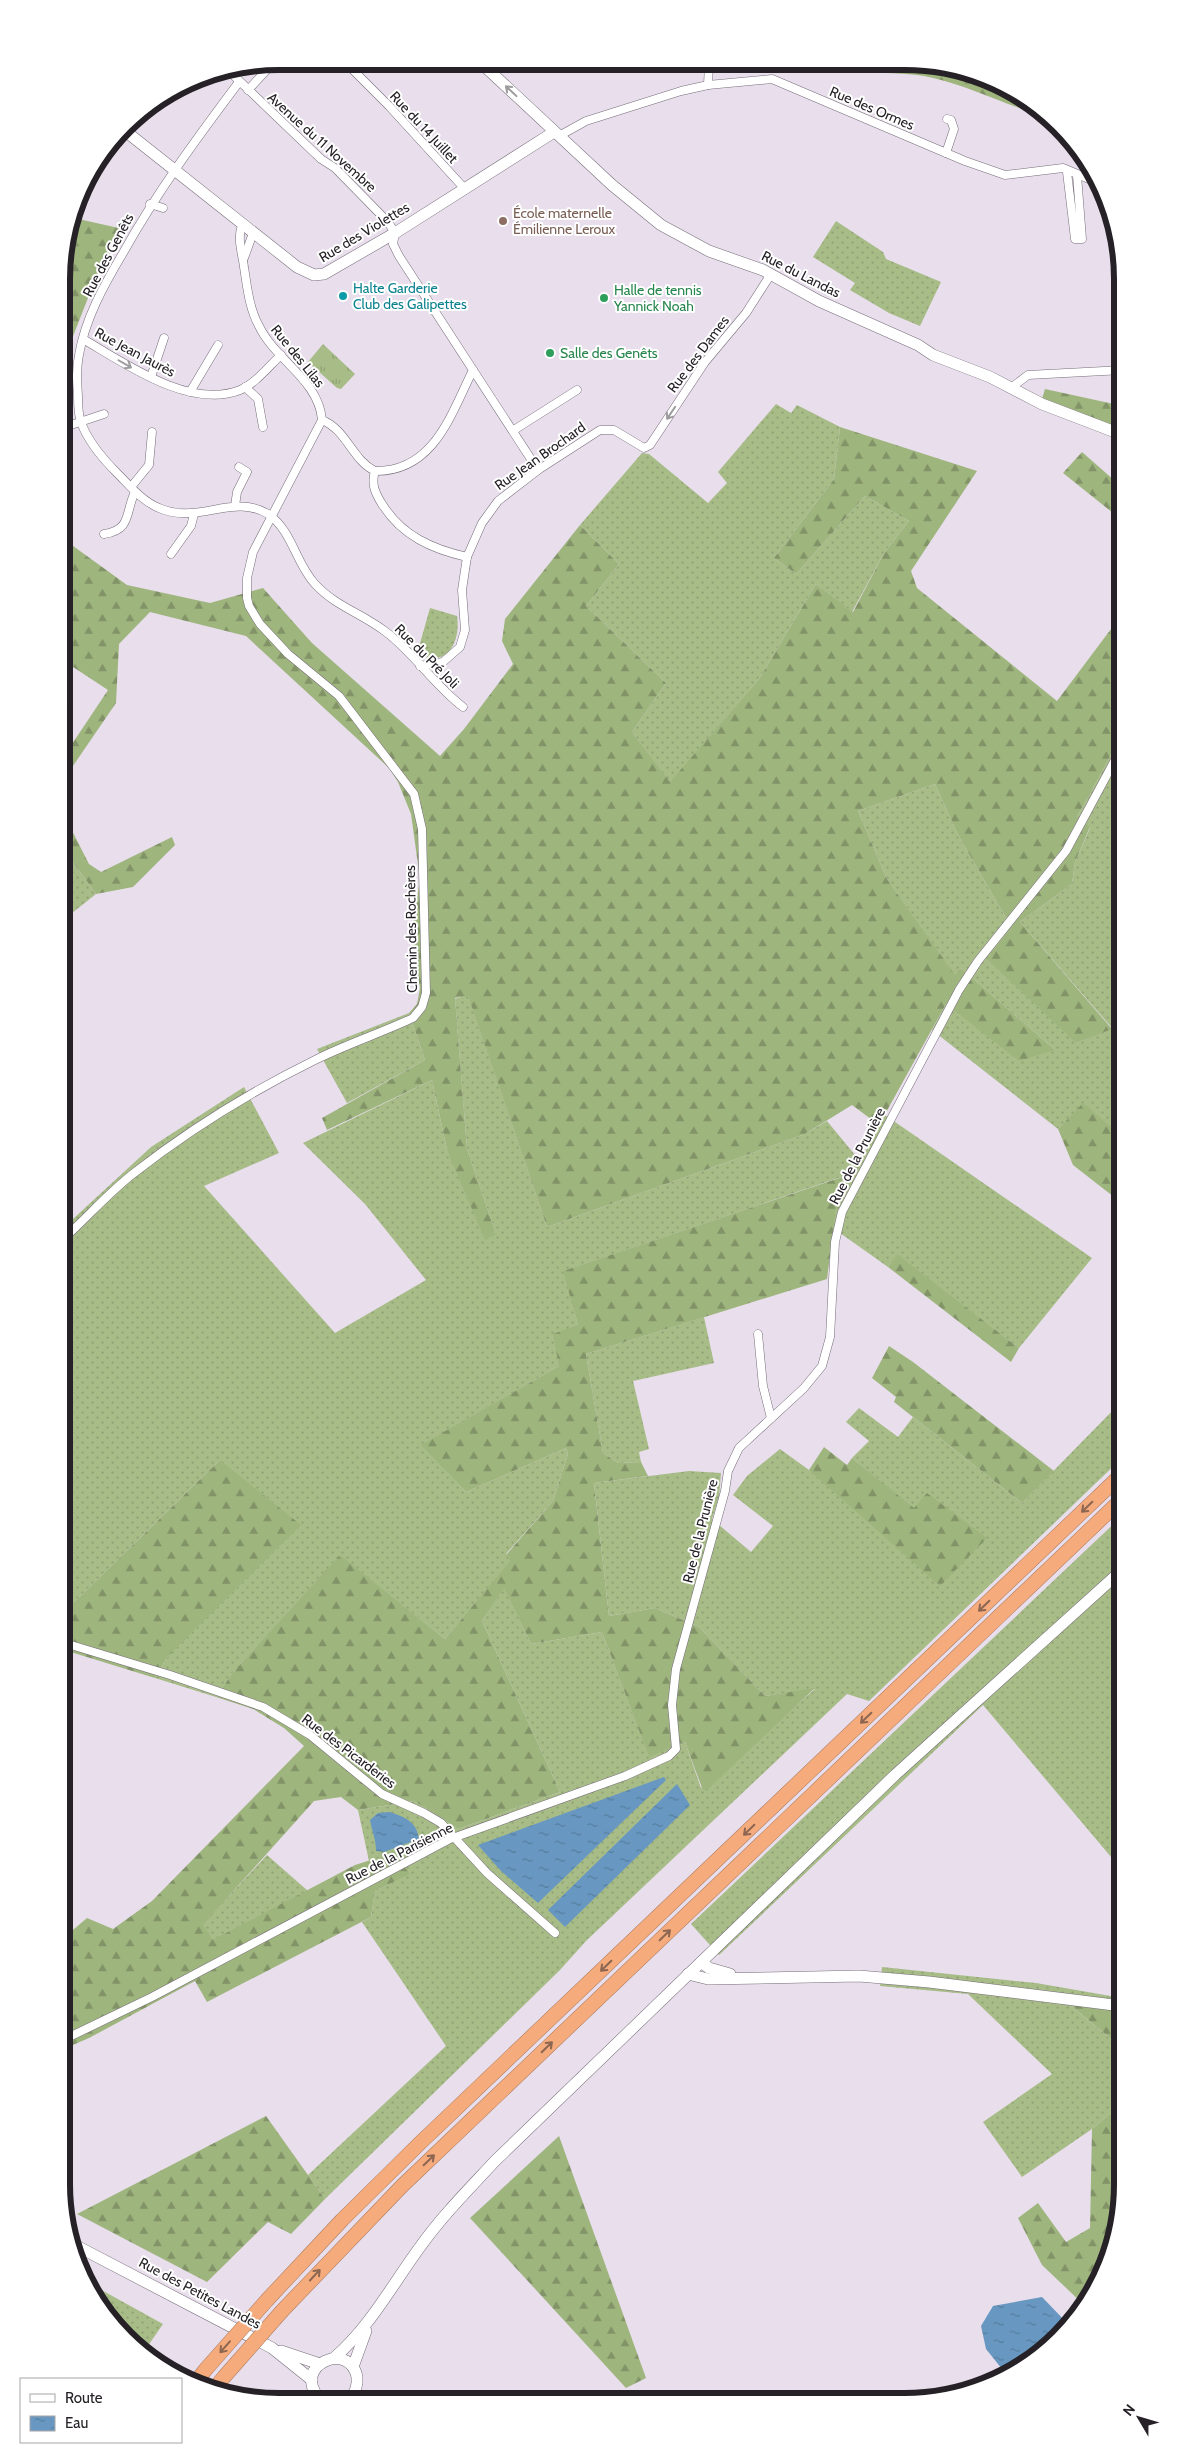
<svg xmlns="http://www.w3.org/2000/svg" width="1184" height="2463" font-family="Cabin,sans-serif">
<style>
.grass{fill:url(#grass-dots)}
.forest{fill:url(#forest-firs)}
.park{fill:url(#park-tufts)}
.water{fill:url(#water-ripples)}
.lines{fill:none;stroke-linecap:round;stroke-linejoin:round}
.street-casing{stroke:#766d79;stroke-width:9}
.secondary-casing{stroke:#766d79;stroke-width:12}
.highway-casing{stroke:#ac7b5e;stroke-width:15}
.street{stroke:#fff;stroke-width:8}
.secondary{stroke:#fff;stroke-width:11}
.highway{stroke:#f5ab7c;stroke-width:14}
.highway-bridge-casing{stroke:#ac7b5e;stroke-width:15;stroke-linecap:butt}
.highway-bridge{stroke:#f5ab7c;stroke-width:14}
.oneway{stroke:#9d9b9d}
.oneway2{stroke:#8d6651}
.education-dot{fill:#8d6e63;stroke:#fff;stroke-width:2}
.culture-dot{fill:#0f9aa8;stroke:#fff;stroke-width:2}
.leisure-dot{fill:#2e9e5b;stroke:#fff;stroke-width:2}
.labels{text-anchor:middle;stroke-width:4;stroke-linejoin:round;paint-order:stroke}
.street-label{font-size:14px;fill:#252126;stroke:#fff}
.education-label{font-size:14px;fill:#785e54;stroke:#fff;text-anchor:start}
.culture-label{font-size:14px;fill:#0d838f;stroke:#fff;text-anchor:start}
.leisure-label{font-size:14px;fill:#27864d;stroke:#fff;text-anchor:start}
.rim{fill:none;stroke:#252126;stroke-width:6}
</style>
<defs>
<pattern id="grass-dots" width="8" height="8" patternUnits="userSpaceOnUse" patternTransform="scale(1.25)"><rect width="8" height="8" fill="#a7bc87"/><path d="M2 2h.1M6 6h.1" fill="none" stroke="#90a174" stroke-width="1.8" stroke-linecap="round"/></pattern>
<pattern id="forest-firs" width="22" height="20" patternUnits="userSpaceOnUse" patternTransform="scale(1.25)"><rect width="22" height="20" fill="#9fb57e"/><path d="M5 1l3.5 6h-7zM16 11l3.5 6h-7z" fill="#819367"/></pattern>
<pattern id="park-tufts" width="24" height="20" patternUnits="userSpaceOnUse" patternTransform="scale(1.25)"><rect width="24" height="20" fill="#a7bc87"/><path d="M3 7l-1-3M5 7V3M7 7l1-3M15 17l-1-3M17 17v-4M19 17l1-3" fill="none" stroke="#90a174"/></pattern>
<pattern id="water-ripples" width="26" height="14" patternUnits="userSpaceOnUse" patternTransform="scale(1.25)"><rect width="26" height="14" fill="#6898c1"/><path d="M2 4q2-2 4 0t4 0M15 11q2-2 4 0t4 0" fill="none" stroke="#557c9d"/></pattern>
</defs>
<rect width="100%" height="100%" fill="#e8deec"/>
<!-- grass -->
<g class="grass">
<polygon points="836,221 883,252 886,259 941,282 920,326 889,313 850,290 855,283 813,257"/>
<polygon points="776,404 791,413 797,405 840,427 834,479 774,558 796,574 865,496 909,521 884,553 852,612 816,584 759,679 670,783 632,732 666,683 586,606 619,564 580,525 642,453 649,454 708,503 727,483 718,472"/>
<path d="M 430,608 L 457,616 C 461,642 447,669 417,654 Z"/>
<polygon points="1123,733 1123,1136 1083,1104 1058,1129 932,1030 946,1004 952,1009 1055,1050 961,968 955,976 887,879 858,811 935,784 958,835 1005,916 1013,925 1076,1043 1112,1028 1020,922 1072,884 1075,862 1090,828 1077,817"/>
<polygon points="62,847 96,894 62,921"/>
<polygon points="468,995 547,1227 805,1134 827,1121 860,1161 885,1115 1092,1258 1019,1348 897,1255 888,1267 833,1228 837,1202 853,1173 564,1271 578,1325 559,1366 422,1445 466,1492 566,1448 568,1454 553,1501 506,1554 511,1561 445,1639 340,1556 233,1672 216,1697 155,1678 168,1656 220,1460 61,1615 61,1230 151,1147 244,1087 279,1153 204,1186 335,1333 426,1280 365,1204 303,1143 432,1080 447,1150 496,1234 467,1149 455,999"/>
<polygon points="409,1013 425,1060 347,1103 317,1049"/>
<polygon points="704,1317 714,1363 633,1381 649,1449 639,1452 641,1462 618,1463 603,1453 586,1354"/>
<polygon points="1122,1401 1122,1458 869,1701 847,1694 586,1941 560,1970 325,2199 308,2175 446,2046 362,1922 371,1917 375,1891 409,1874 393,1853 369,1861 358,1810 414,1801 458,1829 560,1792 482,1621 504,1587 531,1644 602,1632 649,1756 685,1742 701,1788 815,1689 765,1696 699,1627 655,1608 609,1616 594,1483 689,1471 721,1473 719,1497 712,1519 751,1552 773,1526 733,1495 747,1476 780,1449 809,1470 914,1509 852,1458 869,1441 846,1422 859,1408 898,1437 913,1417 1022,1503"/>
<polygon points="1122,1516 1122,1870 983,1705 719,1955 691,1924"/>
<polygon points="267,1855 308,1891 213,1941 202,1925"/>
<polygon points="882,1967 1036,1983 1122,1998 1122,2011 1070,2005 1122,2048 1122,2104 1092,2129 1022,2177 983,2122 1052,2074 968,1994 880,1986"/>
<polygon points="87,2282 163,2324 143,2353 135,2348 98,2305"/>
</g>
<!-- forest -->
<g class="forest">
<path d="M 868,65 L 947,65 L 1002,84 L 1050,117 C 1010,108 973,87 933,78 C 912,73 890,73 868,73 Z"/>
<polygon points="74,218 123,229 95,280 68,349 62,347 62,264"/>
<polygon points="1045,389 1123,406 1123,429 1042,399"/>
<polygon points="840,427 977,471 911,571 917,588 1057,701 1111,629 1123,636 1123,733 1077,817 1090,827 1075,862 1072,884 1020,922 1112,1029 1076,1043 987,959 1013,925 1005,916 958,835 935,784 858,811 887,879 955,975 961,968 1055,1050 1019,1061 946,1004 879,1125 852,1105 805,1134 547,1227 468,996 455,998 467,1149 496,1234 485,1240 447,1150 432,1080 327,1130 322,1118 425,1060 409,1013 417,1004 420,988 411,936 420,879 411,814 398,782 389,768 246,636 150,612 119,644 116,703 62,782 62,759 108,690 70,665 62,675 62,637 65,630 62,627 62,538 127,585 210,603 263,588 312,643 440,756 464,729 513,664 502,641 505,619 580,525 619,564 586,606 666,683 632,732 670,782 759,679 816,584 853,612 884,553 909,521 865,496 796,574 774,558 834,479"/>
<polygon points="1082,452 1123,488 1123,521 1063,473"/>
<polygon points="62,811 89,864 101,872 172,837 175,845 133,887 96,894 62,847"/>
<polygon points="1083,1103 1123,1136 1123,1204 1073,1165 1058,1129"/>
<polygon points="854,1173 837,1202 827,1279 586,1354 603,1453 618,1463 641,1462 648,1476 594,1483 609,1616 655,1608 699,1627 765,1696 815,1688 706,1791 702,1788 685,1742 649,1757 602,1632 531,1644 504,1588 482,1621 560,1792 458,1829 414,1801 358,1810 341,1797 314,1801 203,1925 213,1940 355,1865 393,1853 410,1874 375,1891 371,1917 207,2002 195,1981 89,2038 61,2050 61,1940 87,1918 113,1929 152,1901 304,1746 284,1728 253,1709 216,1697 233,1672 340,1555 445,1639 510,1561 506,1555 553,1501 568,1454 566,1448 466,1492 421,1445 559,1366 553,1334 578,1325 563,1271"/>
<polygon points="897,1254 1019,1348 1011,1362 888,1267"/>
<polygon points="889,1346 913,1362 1054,1471 1022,1503 894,1402 896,1397 872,1378"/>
<polygon points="824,1447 847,1465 852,1458 914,1508 927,1493 987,1538 940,1586 809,1470"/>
<polygon points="220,1460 301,1525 168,1656 155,1678 61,1649 61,1615"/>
<polygon points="1069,2004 1122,2011 1122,2048"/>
<polygon points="1122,2104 1122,2199 1106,2267 1084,2305 1042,2265 1018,2218 1038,2203 1066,2242 1090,2228 1092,2129"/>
<polygon points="266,2116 325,2199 291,2234 268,2222 207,2282 77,2214"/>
<polygon points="559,2136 646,2378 626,2388 470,2218"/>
</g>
<!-- park -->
<polygon class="park" points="323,344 355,374 341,389 337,388 308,362"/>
<!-- water -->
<g class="water">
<polygon points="664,1777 666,1780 538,1903 501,1871 478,1845"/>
<polygon points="677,1784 690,1805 565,1927 548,1910"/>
<path d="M 390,1812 C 405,1817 417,1822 419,1839 L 384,1852 L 376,1851 C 376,1839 372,1832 370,1820 L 378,1813 Z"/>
<polygon points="1042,2297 1069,2325 1026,2365 1006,2374 986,2349 981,2326 993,2306"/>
</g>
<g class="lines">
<defs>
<g id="street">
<polyline points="345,62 389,106 464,188"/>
<polyline points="229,71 321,159 335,168 388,222 395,233 393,244 399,256 538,470"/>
<path d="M 239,82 C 197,138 157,192 123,253 C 104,285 85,319 79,355 C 76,369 77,382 78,396 C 78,404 78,414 81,422 C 88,442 103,459 117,473 C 130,486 142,501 159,508 C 197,525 234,493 268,514 C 292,530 296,564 315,584 C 335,606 363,614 386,632 C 414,653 434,685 463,707"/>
<polyline points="708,85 709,64"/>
<polyline points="248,90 274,62"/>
<polyline points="559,136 586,121 681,91 708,85 772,79 965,161 1005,175 1063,168 1089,179 1097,179"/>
<polyline points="946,153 954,129 951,120 947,119"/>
<polyline points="1067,172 1075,239 1082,239 1077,175"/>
<polyline points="150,204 163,208"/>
<polyline points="244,258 253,233"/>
<path d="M 83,339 C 124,363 190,410 240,390 C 255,384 269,366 281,355"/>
<polyline points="151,377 164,338"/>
<polyline points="245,387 258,399 263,427"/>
<polyline points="1011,388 1028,375 1123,370"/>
<polyline points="190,392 218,345"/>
<path d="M 322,420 C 347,430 352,460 375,471 C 371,484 375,493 382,504 C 402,536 432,549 467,557"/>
<polyline points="514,430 577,390"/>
<polyline points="62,431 68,426 104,414"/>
<path d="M 375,471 C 434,472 451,414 473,370"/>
<polyline points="131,487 149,465 152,432"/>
<polyline points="235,506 237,492 247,472 239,467"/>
<path d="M 104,534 C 132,530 125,512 135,492"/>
<polyline points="171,554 191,526 194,514"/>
<polyline points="420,666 443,662 460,647 465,630 462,590 467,557 482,523 498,501 538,470 600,430 614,430 644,448 650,445 705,362 746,313 771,274"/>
<path d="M 61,1241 C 86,1219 108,1193 134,1173 C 189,1130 252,1091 315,1060 C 347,1044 381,1033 413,1018 L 422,1007 L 426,993 L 422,829 L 414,794 L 339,696 L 288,654 L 260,624 L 249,606 L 247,598 L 247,578 L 253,552 L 322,420 C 319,380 275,360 259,326 C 249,308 247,286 244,267 C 242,252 237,239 242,225"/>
<polyline points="758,1334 763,1386 771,1418"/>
<polyline points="61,1642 170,1675 263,1707 310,1735 382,1794 424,1813 441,1823 487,1873 555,1933"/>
<polyline points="61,2041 152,1997 450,1839 625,1776 669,1756 676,1749 672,1705 676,1669 725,1491 728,1471 739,1448 804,1388 822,1366 830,1337 835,1242 842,1212 959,990 978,961 1066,851 1123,745"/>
</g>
<g id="secondary">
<polyline points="480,62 612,185 661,225 709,251 763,270 819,301 918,345 933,355 990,377 1042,404 1123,435"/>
<polyline points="124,130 297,267 314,275 324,274 395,233 554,132"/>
<polyline points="701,1962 709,1968 730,1974"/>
<polyline points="688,1974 708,1979 859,1976 929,1982 1122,2006"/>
<polyline points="69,2242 272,2348 312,2380"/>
<polyline points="281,2351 320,2364"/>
<path d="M 334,2358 C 370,2327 392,2285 420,2247 C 442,2216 469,2189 495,2161 L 895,1775 L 1122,1570"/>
<polyline points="353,2367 366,2331"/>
<path d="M 319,2398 C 291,2365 350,2340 357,2377 C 358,2385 355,2393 350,2398"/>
</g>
<g id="highway">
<polyline points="268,2299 342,2220 419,2144 1122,1474"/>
<polyline points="282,2311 402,2186 1122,1499"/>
<polyline points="195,2383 206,2369"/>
<polyline points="213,2390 224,2377"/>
</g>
</defs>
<!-- street casing -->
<use href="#street" class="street-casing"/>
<!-- secondary casing -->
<use href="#secondary" class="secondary-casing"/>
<!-- highway casing -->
<use href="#highway" class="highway-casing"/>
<!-- street -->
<use href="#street" class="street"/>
<!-- secondary -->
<use href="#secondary" class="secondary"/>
<!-- highway -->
<use href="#highway" class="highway"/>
<defs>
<g id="highway-bridge">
<polyline points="206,2369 268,2299"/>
<polyline points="224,2377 282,2311"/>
</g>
</defs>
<!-- highway-bridge casing -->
<use href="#highway-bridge" class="highway-bridge-casing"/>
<!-- highway-bridge -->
<use href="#highway-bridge" class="highway-bridge"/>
</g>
<!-- one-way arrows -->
<defs><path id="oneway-shaft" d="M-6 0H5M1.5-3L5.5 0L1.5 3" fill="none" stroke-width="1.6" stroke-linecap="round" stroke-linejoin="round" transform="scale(1.25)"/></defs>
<g class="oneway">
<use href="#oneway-shaft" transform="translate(511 91) rotate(-137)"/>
<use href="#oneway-shaft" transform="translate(125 364) rotate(30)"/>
<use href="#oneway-shaft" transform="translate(671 413) rotate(124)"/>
</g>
<g class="oneway2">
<use href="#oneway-shaft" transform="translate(1087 1507) rotate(136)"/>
<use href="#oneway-shaft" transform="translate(984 1606) rotate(136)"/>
<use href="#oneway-shaft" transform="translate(866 1718) rotate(136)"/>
<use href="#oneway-shaft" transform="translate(749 1830) rotate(136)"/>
<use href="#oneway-shaft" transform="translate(665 1935) rotate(-44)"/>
<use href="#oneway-shaft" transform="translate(606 1966) rotate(136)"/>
<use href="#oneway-shaft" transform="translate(547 2047) rotate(-44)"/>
<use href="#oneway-shaft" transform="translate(429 2160) rotate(-44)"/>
<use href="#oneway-shaft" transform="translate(315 2275) rotate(-47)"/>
<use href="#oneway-shaft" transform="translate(225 2347) rotate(131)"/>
</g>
<!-- markers -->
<circle class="education-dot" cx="503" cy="221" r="5"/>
<circle class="culture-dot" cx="343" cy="296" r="5"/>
<g class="leisure-dot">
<circle cx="604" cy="298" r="5"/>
<circle cx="550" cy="353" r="5"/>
</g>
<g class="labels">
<!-- street labels -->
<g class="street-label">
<text transform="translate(872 108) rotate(23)" y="5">Rue des Ormes</text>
<text transform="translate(424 127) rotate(47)" y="5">Rue du 14 Juillet</text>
<text transform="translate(322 142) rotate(42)" y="5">Avenue du 11 Novembre</text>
<text transform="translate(364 232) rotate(-31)" y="5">Rue des Violettes</text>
<text transform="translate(108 255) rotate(-62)" y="5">Rue des Genêts</text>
<text transform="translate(801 274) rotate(27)" y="5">Rue du Landas</text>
<text transform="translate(135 352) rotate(28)" y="5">Rue Jean Jaurès</text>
<text transform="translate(698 354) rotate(-53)" y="5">Rue des Dames</text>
<text transform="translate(298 356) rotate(51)" y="5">Rue des Lilas</text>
<text transform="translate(540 456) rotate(-35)" y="5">Rue Jean Brochard</text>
<text transform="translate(427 656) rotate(45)" y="5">Rue du Pré Joli</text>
<text transform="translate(411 929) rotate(-91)" y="5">Chemin des Rochères</text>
<text transform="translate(857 1156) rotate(-63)" y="5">Rue de la Prunière</text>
<text transform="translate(700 1531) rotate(-76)" y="5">Rue de la Prunière</text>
<text transform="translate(349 1751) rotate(37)" y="5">Rue des Picarderies</text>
<text transform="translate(399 1853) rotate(-27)" y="5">Rue de la Parisienne</text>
<text transform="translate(200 2293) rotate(28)" y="5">Rue des Petites Landes</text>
</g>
<!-- education labels -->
<g class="education-label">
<text x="513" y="218">École maternelle<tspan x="513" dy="16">Émilienne Leroux</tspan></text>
</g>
<!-- culture labels -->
<g class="culture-label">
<text x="353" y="293">Halte Garderie<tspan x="353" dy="16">Club des Galipettes</tspan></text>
</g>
<!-- leisure labels -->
<g class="leisure-label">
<text x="614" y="295">Halle de tennis<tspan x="614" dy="16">Yannick Noah</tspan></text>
<text x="560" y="358">Salle des Genêts</text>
</g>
</g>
<!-- crop -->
<path d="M0 0H1184V2463H0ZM279 70H905A209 209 0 0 1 1114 279V2184A209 209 0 0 1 905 2393H279A209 209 0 0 1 70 2184V279A209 209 0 0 1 279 70Z" fill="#fff" fill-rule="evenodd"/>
<path class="rim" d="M279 70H905A209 209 0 0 1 1114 279V2184A209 209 0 0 1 905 2393H279A209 209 0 0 1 70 2184V279A209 209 0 0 1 279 70Z"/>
<!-- legend -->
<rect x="20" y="2378" width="162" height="65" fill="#ffffff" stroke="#a8a6a8"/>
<rect x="30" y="2394" width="25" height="8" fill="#ffffff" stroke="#a8a6a8"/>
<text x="65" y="2403" font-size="15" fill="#252126">Route</text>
<rect x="30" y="2416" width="25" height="15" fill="url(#water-ripples)" stroke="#a8a6a8"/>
<text x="65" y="2428" font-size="15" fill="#252126">Eau</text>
<!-- north arrow -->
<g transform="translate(1139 2418) rotate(308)" stroke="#ffffff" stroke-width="4" paint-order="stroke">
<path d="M0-4L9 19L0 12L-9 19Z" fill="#252126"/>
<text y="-8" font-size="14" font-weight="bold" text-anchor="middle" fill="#252126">N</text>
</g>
</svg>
